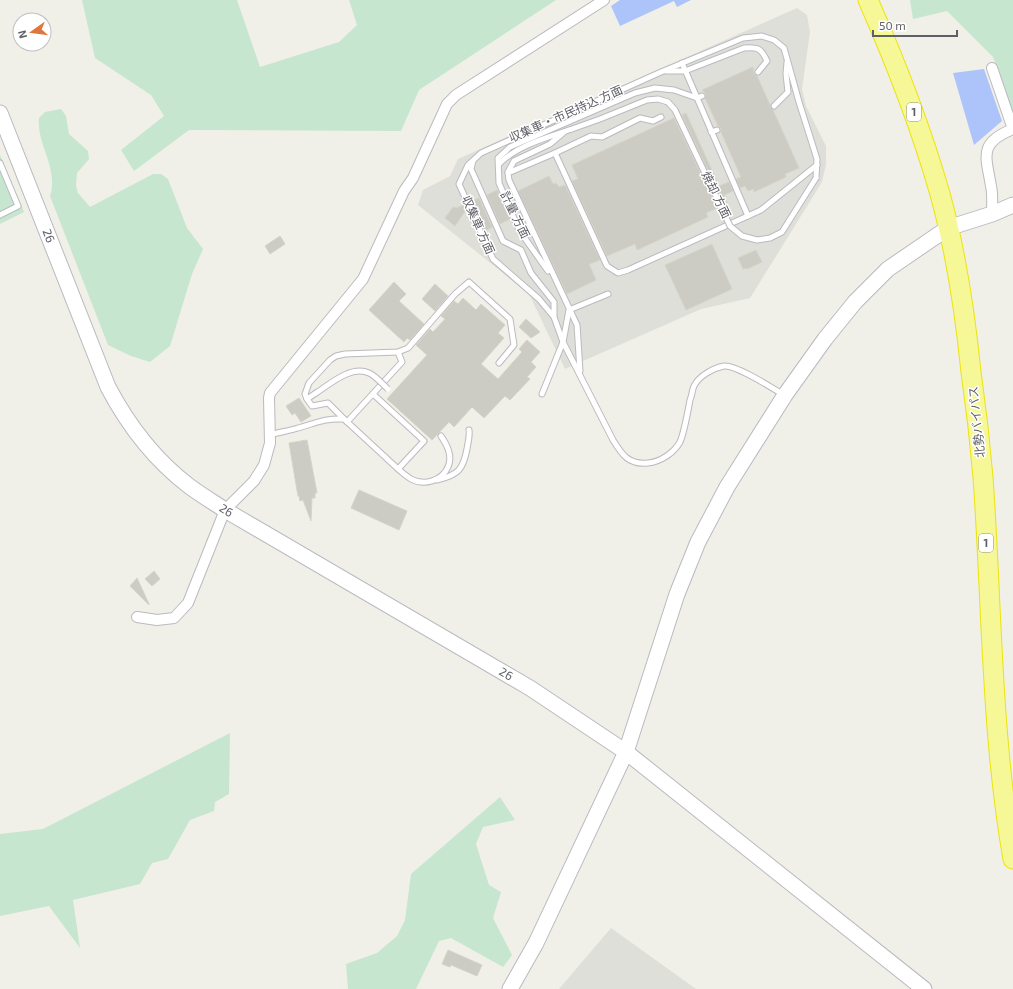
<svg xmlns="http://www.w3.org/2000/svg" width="1013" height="989" font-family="'Exo 2','Noto Sans JP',sans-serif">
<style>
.industrial{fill:#dfdfda}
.green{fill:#c6e6cf}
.water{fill:#adc4fb}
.building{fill:#cccbc4;stroke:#d5d4c6}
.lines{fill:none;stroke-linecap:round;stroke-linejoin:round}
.lane-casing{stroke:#babac0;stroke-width:7}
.street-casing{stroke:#babac0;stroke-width:12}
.secondary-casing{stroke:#b9bac0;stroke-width:17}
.highway-casing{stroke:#ece30c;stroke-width:21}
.lane{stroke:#fff;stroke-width:5}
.street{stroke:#fff;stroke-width:10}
.secondary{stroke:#fff;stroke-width:15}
.highway{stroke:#f6f897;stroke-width:19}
.lane-bridge-casing{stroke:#babac0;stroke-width:7;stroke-linecap:butt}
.lane-bridge{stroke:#fff;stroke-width:5}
.labels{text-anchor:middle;stroke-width:3;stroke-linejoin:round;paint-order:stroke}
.shield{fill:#fff;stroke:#8f9095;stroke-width:1}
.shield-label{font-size:11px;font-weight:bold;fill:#5f6067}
.street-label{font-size:12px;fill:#5f6067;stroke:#fff}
</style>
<rect width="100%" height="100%" fill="#f0f0e8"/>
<!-- industrial -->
<g class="industrial">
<polygon points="797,8 807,15 810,32 802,89 806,106 826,146 826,164 822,182 750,298 701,309 565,369 529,294 418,205 423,190 450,176 458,159"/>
<polygon points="611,928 696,989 559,989"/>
</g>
<!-- green -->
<g class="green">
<polygon points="82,0 237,0 260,67 339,42 357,25 349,0 556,0 419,90 401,131 189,130 134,171 121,150 164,116 151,95 95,58"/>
<polygon points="910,0 1013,0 1013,116 1003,82 993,57 947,11 913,19"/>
<path d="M 61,109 L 66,116 L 69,134 L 88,151 L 89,159 L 77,173 L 76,185 L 78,193 L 90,207 L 153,174 L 161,174 L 168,179 L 187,228 L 203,249 L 192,274 L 170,346 L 150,362 L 131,356 L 108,345 L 50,196 C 59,168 36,144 39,118 L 45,112 Z"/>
<polygon points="0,155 24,212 0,224"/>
<polygon points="230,733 229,794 215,802 214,811 190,820 168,859 152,863 140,884 73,900 80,948 49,906 0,916 0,834 43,829"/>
<polygon points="500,797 515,820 483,827 476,844 489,885 501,892 493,918 512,955 503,967 451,938 439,941 416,989 348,989 346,964 377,953 397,936 405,920 411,874"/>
</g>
<!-- water -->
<g class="water">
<polygon points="620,0 691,0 677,7 674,1 620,26 611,6"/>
<polygon points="984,69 1002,121 974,145 953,73"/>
</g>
<!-- building -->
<g class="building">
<polygon points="753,67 754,74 757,76 770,105 770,107 773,110 799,168 785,174 786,177 754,192 753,189 748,191 745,186 740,188 736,179 741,177 721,132 721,128 718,126 705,98 706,94 702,90"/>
<polygon points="686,113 719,186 729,182 733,191 724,195 727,203 724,204 682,115"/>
<polygon points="674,118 717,208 706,213 708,217 637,250 635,244 607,256 572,181 578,179 572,165"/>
<polygon points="549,176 553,184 556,183 559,187 565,185 600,260 589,264 596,280 567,294 518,191"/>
<polygon points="497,190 510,219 500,224 487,195"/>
<polygon points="479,198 492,227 485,231 471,202"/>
<polygon points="464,205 466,210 455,226 445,218 453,207 456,208"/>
<polygon points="280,236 285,244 270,254 265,246"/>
<polygon points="712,244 732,289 686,310 665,265"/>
<polygon points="756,250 762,262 747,269 747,268 743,269 738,258"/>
<polygon points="394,282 406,294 399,301 424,324 410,340 407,338 404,342 369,310"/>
<polygon points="435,284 448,296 435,311 422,299"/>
<polygon points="463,298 476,310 481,304 505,325 498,333 504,338 481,364 498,379 522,352 519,349 527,340 540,352 531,362 536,367 527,377 530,379 510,400 505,396 484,418 472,407 454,427 449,422 432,440 387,399 427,355 416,345 430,329 433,332 445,319 441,316 454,301 458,304"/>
<polygon points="526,319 540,332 531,338 519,327"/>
<polygon points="299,398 311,416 301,422 295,413 292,415 286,406"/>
<polygon points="307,440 317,493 315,493 315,498 312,498 311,521 303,500 300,501 299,496 298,496 289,443"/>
<polygon points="359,490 407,511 399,530 351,508"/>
<polygon points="154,571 160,579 152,586 145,579"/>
<polygon points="137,578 149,604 149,605 130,586"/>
<polygon points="448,950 482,965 477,976 451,965 450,967 442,964"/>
</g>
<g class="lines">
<defs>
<g id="lane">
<polyline points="682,63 748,216"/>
<path d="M 666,71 L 685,71 L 744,48 C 758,47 761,48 767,61 L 758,72"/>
<polyline points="774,106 788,92 786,74 787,62"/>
<polyline points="711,132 717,130"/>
<polyline points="555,153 591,136 602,137 640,118 653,121 661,117"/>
<polyline points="473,161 471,169 503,241 521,250 531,273 554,302 554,316"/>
<polyline points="0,163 18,206 0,215"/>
<path d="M 499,164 C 516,146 548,137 572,129"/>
<polyline points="508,172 514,161 550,144 563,133"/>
<polyline points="548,271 519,230 499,183 498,158 510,147 635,93 655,88 674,90 697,98 702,96"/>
<polyline points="580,371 577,325 509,180 508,173 555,153 607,266 618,273 628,270 761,210 817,165"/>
<polyline points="316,393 307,399 312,406 328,403 344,419"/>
<polyline points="373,394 424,441 398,469"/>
<polyline points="542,394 563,342 569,310 608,294"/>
<path d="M 784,395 C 772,388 737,365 724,366 C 713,368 699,376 694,386 C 692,390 692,396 690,400 C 688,411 684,433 680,442 C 674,453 660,462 648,463 C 629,465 622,455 613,440 L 563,342 L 554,317 L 539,299 L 493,259 L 459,184 L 468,165 L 481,153 L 661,72 L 743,38 L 762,36 L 774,40 L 784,48 L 799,102 L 817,159 L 816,178"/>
<polyline points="307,399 305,394 309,383 330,360 336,356 345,354 398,352 408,348 455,294 469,282 510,319 514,345 499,363"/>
<polyline points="347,422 402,362 398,352"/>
<path d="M 270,435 C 279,432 289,431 298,428 C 316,423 325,418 344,419 C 357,431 370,443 383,455 C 392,463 401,473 411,479 C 424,486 442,481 448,467 C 453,456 447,445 441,436"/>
<path d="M 437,480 C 458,475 463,470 467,449 C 468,442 470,436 469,430"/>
</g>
<g id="street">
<polyline points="992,68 1013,129"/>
<path d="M 992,214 C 992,205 993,195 991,186 C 986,156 978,143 1013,129"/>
<polyline points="137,617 157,620 174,618 188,603 225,510 254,481 264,465 270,443 269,398 270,393 363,279 404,191 413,178 447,104 456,95 604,0"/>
</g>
<g id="secondary">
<path id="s1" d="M 0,113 L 108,387 C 128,425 155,460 189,486 C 201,495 213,502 225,510 L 530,688 L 626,752 L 536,943 L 510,989"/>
<polyline points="924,989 626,752 677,594 698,542 727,487 785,395 825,339 855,302 888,269 948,228 992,214 1013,205"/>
</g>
<path id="highway" d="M 868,0 C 896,63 921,128 940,194 C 956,252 965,312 971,372 C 976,407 980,442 983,477 C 992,604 991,734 1013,859"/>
</defs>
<!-- lane casing -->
<use href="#lane" class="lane-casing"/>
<!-- street casing -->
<use href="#street" class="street-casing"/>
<!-- secondary casing -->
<use href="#secondary" class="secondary-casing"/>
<!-- highway casing -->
<use href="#highway" class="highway-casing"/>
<!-- lane -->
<use href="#lane" class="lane"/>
<!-- street -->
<use href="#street" class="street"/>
<!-- secondary -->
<use href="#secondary" class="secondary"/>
<!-- highway -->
<use href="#highway" class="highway"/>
<defs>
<g id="lane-bridge">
<polyline points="572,129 600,119 647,100 658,99 668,102 675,110 730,226 742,236 757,240 770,238 782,232 816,178"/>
<path d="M 316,393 C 330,384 351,365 369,373 C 376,376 382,384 388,389"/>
</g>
</defs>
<!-- lane-bridge casing -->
<use href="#lane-bridge" class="lane-bridge-casing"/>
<!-- lane-bridge -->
<use href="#lane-bridge" class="lane-bridge"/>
</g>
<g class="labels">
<!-- shield labels -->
<g class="shield">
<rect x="907" y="103" width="14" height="18" rx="3"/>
<rect x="979" y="534" width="14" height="18" rx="3"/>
</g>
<g class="shield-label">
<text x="914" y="116">1</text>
<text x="986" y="547">1</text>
</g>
<!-- street labels -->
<g class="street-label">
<text transform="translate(566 114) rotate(-24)" y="4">収集車・市民持込 方面</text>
<text transform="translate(716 195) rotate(64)" y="4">焼却 方面</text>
<text transform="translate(515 215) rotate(64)" y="4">計量 方面</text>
<text transform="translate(478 225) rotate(66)" y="4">収集車 方面</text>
<text dy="4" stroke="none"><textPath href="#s1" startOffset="132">26</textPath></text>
<text transform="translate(977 422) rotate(-96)" y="4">北勢バイパス</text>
<text dy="4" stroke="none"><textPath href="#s1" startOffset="468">26</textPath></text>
<text dy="4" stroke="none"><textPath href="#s1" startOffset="792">26</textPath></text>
</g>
</g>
<!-- north arrow -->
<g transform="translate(32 32) rotate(256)"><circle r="19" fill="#ffffff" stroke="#bfbfc2"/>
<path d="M0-3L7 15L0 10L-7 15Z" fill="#e1763d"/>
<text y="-6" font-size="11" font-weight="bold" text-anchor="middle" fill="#5f6067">N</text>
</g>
<!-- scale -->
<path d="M873 30v6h84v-6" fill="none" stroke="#5f6067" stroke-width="2"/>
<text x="879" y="30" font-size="12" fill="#5f6067" stroke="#ffffff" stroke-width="3" paint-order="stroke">50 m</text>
</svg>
